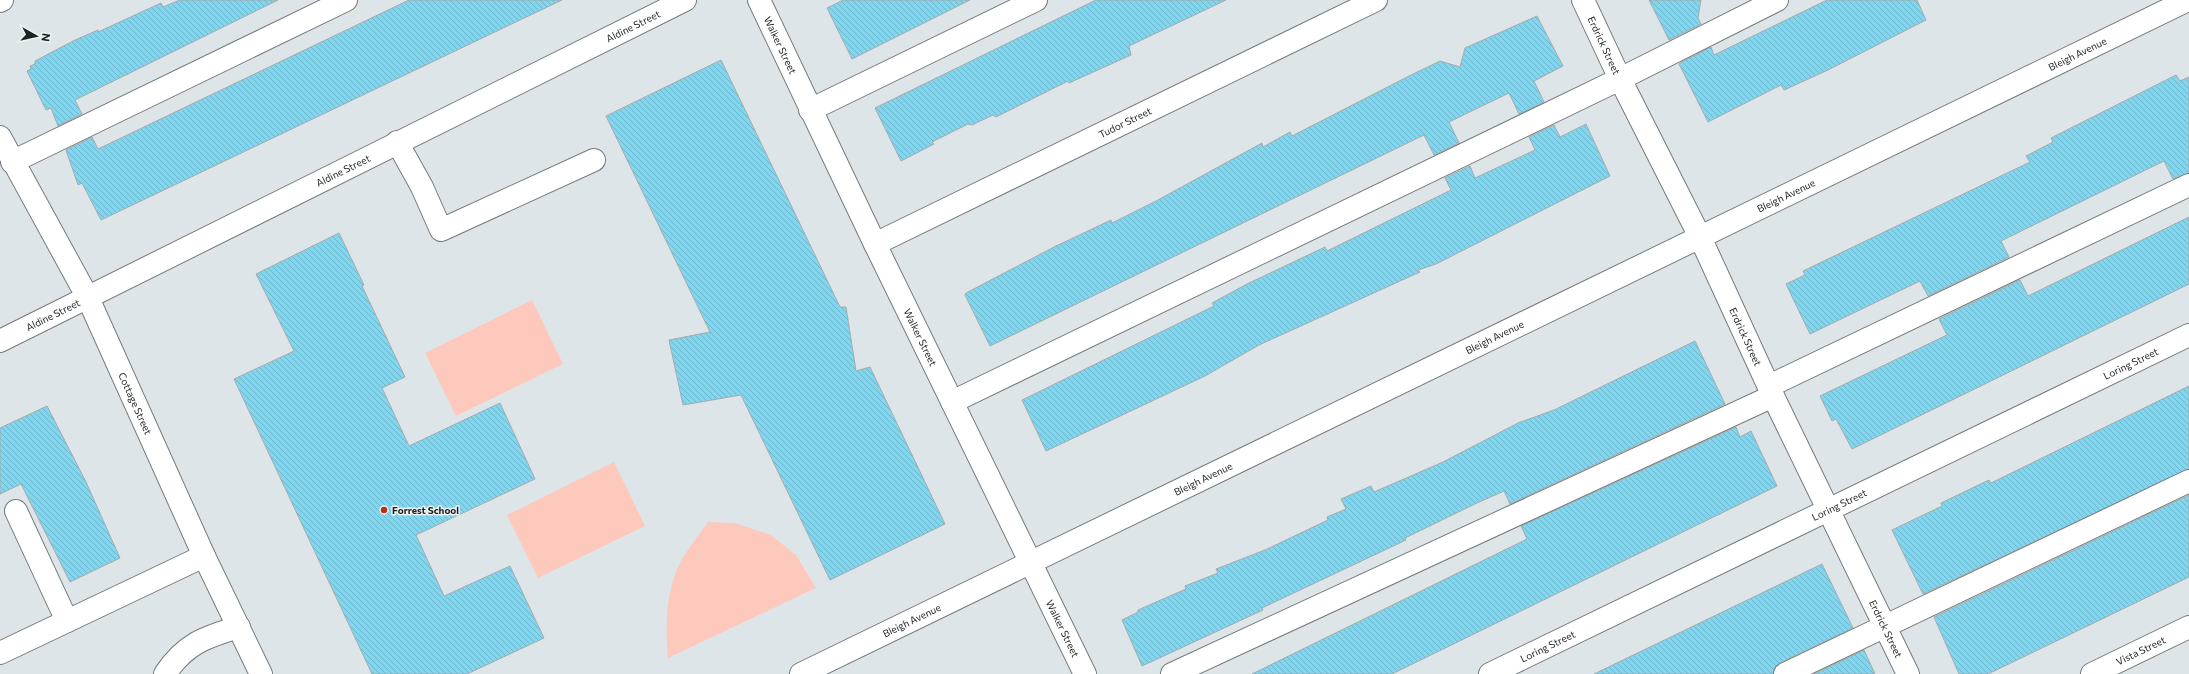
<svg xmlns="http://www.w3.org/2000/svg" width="2189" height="674" font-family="Commissioner,sans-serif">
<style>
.green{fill:#fdc9bd}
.building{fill:url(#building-back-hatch);stroke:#a4abad}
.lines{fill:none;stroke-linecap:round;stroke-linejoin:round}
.service-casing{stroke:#747b7d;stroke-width:24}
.minor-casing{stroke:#747b7d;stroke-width:24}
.service{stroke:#fff;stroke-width:22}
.minor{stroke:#fff;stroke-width:22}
.poi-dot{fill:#bb3013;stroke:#ebf3f5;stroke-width:1.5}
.labels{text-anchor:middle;stroke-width:3;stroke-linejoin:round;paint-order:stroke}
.street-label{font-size:10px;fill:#1f2223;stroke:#ebf3f5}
.poi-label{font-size:10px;font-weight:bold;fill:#1f2223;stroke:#ebf3f5;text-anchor:start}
</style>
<defs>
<pattern id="building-back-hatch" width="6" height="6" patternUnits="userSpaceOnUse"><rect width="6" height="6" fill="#81d6ef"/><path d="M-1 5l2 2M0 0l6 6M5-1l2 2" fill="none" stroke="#6fb7cd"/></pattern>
</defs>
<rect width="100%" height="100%" fill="#dee5e8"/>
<!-- green -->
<g class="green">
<polygon points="532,300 563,364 456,416 425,353"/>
<polygon points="614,462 645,526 538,578 507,515"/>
<path d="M 708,522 L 735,523 L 771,535 L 796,555 L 816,588 L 668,658 C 665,629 666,587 681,561 C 689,547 699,535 708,522 Z"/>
</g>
<!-- building -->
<g class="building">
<polygon points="180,0 278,0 75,100 82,114 58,126 51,108 46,110 27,71 31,69 30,66 35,64 35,61 73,41 98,30 98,32 161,3 163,7"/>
<polygon points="409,0 562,0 101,220 82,183 78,185 66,150 92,137 98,149"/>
<polygon points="843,0 970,0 852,59 827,8"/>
<polygon points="1096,0 1226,0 1129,46 1131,55 1069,83 1068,81 996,117 993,115 972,125 968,124 932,142 934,144 901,161 875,108"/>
<polygon points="1649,0 1701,0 1698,18 1701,24 1669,40"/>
<polygon points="1827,0 1917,0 1926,20 1828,70 1784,90 1781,85 1708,122 1679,64 1680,63 1711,47 1714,55"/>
<polygon points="1537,16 1563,66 1534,81 1544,102 1519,114 1509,93 1449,122 1459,143 1434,155 1424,135 990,346 965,295 966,293 1054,247 1111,220 1112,223 1156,201 1262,143 1263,147 1290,132 1292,136 1409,76 1440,61 1460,67 1465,48"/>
<polygon points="721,60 840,307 846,307 856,371 870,367 945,524 830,580 741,395 683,405 669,340 710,332 606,116"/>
<polygon points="2176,75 2180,81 2189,77 2189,173 2173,179 2164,161 2001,241 2009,257 1928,296 1920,281 1810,334 1786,284 1805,275 1803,271 2030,162 2026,156 2053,142 2051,138"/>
<polygon points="1586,124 1610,176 1436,264 1418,270 1420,272 1259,345 1205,376 1046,451 1022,400 1214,306 1212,303 1247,284 1325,247 1327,251 1451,190 1445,178 1470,166 1475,178 1535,150 1529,137 1554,125 1560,137"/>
<polygon points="2189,217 2189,284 1852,449 1836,419 1832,421 1820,396 1947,335 1939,319 2020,280 2028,296"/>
<polygon points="339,233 364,285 362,286 405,377 382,388 409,446 500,403 535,479 416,535 444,596 510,566 544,638 467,674 372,674 234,379 294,351 256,274"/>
<polygon points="1695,341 1725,404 1510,504 1504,491 1477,503 1405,538 1406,540 1262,608 1263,610 1142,666 1122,620 1138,612 1138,610 1186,589 1185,586 1218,573 1216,569 1265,550 1328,520 1327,517 1346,509 1341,499 1371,486 1374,492 1443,462 1518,423 1554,410"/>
<polygon points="2189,386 2189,469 1923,594 1892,530 1942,506 1941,503 1989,480 1991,483"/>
<polygon points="47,406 86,482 120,558 70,582 21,484 0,494 0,428"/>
<polygon points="1736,427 1740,437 1751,431 1777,486 1392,674 1252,674 1527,539 1521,526"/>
<polygon points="2189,495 2189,577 1988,674 1959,674 1934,617"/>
<polygon points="1822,564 1853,628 1780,663 1775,667 1773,674 1594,674"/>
<polygon points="1864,650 1875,674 1814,674"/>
</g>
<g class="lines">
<defs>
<g id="service">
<polyline points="810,110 1036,0"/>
<polyline points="397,142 422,187 441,230 594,160"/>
<polyline points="12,162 346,0"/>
<polyline points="1769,386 2189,185"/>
<polyline points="952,402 1620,79 1777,0"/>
<polyline points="16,511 67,621"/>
<polyline points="0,653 204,556"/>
<path d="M 165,674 C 185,644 205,637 239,627"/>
<polyline points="1172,674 1773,396"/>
<polyline points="1785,674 2189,481"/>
</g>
<g id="minor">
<path id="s1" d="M 759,0 L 875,244 L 1085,674"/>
<path id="s2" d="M 1583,0 L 1620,79 L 1700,237 L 1773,396 L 1908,674"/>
<polyline points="0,1 2,0"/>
<path id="s3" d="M 0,137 L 88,298 L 204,556 L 261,674"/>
<path id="s4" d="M 875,244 L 1376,0"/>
<path id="s5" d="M 0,341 L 685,0"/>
<path id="s6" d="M 801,674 L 2188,0"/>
<path id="s7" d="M 1490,674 L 2189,335"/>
<path id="s8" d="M 2092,674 L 2189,627"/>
</g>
</defs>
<!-- service casing -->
<use href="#service" class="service-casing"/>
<!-- minor casing -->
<use href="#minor" class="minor-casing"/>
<!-- service -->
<use href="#service" class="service"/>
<!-- minor -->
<use href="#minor" class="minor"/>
</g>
<!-- markers -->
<circle class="poi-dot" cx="384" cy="510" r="4"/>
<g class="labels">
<!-- street labels -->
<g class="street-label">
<text dy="4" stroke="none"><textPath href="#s5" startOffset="707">Aldine Street</textPath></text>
<text dy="4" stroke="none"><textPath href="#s2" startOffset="50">Erdrick Street</textPath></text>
<text dy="4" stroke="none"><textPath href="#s1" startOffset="50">Walker Street</textPath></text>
<text dy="4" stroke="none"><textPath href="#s6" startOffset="1419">Bleigh Avenue</textPath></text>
<text dy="4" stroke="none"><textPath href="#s4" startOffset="278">Tudor Street</textPath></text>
<text dy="4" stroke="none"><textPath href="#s5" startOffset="383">Aldine Street</textPath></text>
<text dy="4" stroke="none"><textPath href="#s6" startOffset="1095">Bleigh Avenue</textPath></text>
<text dy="4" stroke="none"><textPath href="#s5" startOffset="59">Aldine Street</textPath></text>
<text dy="4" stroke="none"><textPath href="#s6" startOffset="771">Bleigh Avenue</textPath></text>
<text dy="4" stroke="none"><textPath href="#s2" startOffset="374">Erdrick Street</textPath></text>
<text dy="4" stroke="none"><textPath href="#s1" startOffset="374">Walker Street</textPath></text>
<text dy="4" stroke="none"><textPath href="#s7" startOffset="712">Loring Street</textPath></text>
<text dy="4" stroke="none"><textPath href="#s3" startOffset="299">Cottage Street</textPath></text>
<text dy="4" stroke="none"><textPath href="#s6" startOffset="447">Bleigh Avenue</textPath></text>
<text dy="4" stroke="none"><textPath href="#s7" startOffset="388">Loring Street</textPath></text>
<text dy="4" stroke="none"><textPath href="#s6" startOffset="123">Bleigh Avenue</textPath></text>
<text dy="4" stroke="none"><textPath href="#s1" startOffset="698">Walker Street</textPath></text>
<text dy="4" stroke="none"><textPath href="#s2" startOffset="698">Erdrick Street</textPath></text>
<text dy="4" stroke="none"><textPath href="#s7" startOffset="64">Loring Street</textPath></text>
<text dy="4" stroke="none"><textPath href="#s8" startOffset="54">Vista Street</textPath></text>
</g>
<!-- poi labels -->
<g class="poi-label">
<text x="392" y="514">Forrest School</text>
</g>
</g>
<!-- north arrow -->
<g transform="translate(36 36) rotate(98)" stroke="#ebf3f5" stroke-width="3" paint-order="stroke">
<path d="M0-3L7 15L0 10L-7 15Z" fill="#1f2223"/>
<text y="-6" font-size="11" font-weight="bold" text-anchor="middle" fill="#1f2223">N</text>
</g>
</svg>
